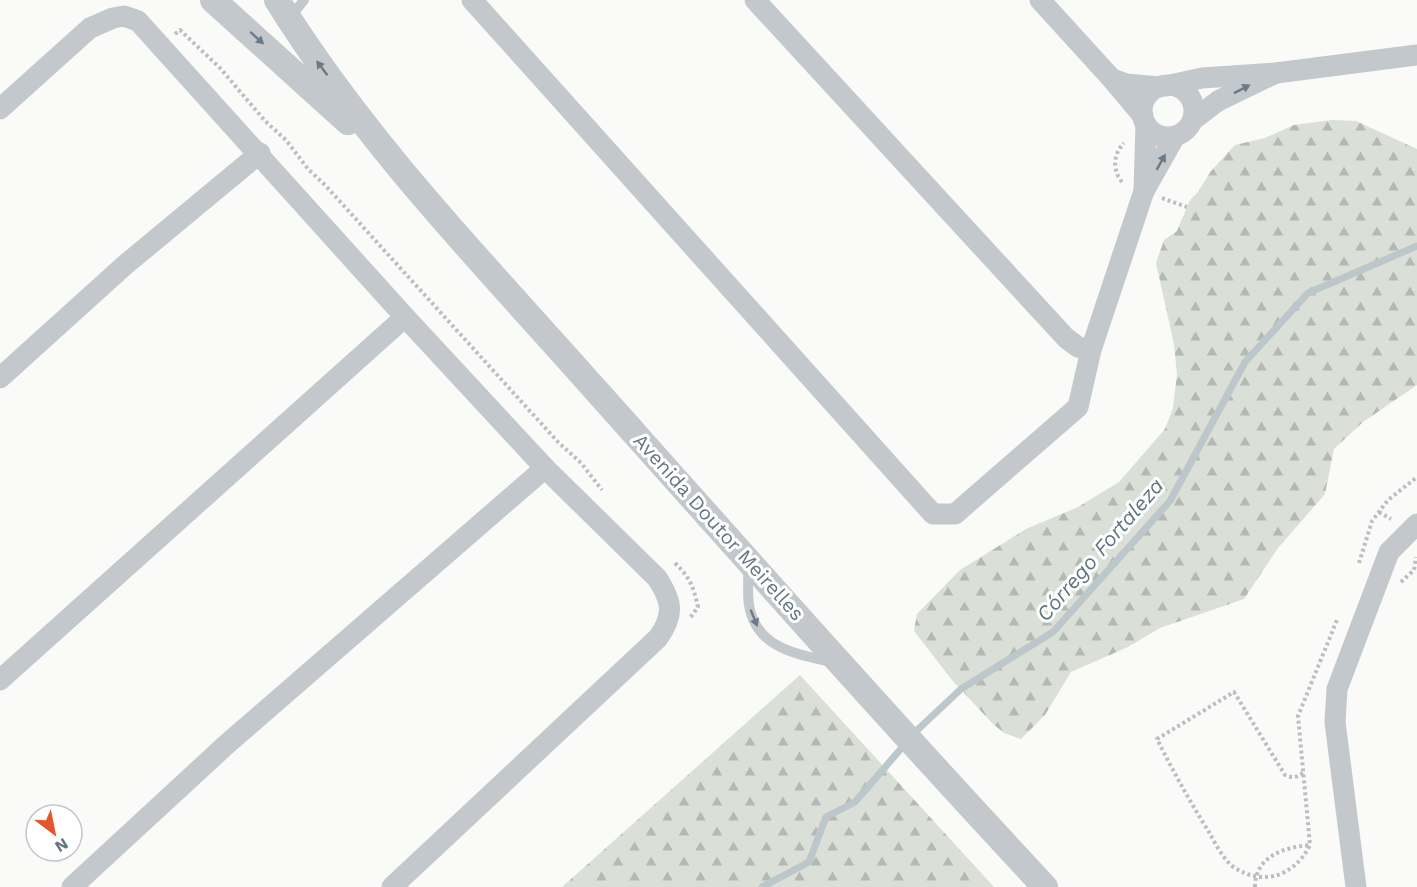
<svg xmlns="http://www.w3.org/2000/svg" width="1417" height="887" font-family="'Work Sans',sans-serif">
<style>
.forest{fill:url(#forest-firs)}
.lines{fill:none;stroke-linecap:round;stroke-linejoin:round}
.stream{stroke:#bbc7cb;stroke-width:7}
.path{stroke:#bbbfc2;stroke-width:4;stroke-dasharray:3 3;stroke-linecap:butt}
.service{stroke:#c3c8cc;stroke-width:10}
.minor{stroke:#c3c8cc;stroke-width:21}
.tertiary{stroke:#c3c8cc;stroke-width:26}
.oneway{fill:#6a7a87}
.labels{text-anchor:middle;stroke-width:6;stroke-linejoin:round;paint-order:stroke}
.street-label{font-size:20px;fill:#657683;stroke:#fff}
.water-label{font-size:21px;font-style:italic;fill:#60757c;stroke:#fff}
</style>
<defs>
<pattern id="forest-firs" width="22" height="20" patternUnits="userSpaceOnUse" patternTransform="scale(1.5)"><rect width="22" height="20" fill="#dadfd7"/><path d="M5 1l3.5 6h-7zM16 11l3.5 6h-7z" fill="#b4b9b4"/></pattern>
</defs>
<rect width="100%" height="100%" fill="#fafaf8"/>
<!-- forest -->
<g class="forest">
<polygon points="1332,120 1356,121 1417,149 1417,385 1363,422 1334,449 1325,494 1278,548 1244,599 1160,628 1128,647 1071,672 1045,715 1021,739 1004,733 992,723 952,680 914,631 917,614 960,570 1026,529 1078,507 1119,482 1165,429 1173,408 1177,374 1174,344 1156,263 1164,240 1177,231 1190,200 1198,192 1211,171 1235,145 1265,138 1294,125"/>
<polygon points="800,675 994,887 562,887"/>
</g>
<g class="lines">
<!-- stream -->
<g class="stream">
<polyline points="912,735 961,689 1053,632 1170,501 1245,362 1308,293 1417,246"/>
<polyline points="762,887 809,862 826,817 855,802 905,744"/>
</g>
<!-- path -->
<g class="path">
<polyline points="175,34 180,30 220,68 265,121 286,140 308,169 325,185 558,442 581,463 602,490"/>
<path d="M 1122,182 C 1112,170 1113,154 1124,143"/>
<polyline points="1162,198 1187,207"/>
<polyline points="1379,512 1391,519"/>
<path d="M 675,563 C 691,579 693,586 698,607 L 690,618"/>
<polyline points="1359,563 1372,521 1388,500 1417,477"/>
<polyline points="1401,582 1414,570 1416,557"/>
<path d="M 1303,773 C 1296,778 1292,778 1285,775 L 1234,692 L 1157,739 C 1173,771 1190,802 1209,832 C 1215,843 1222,857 1232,866 C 1262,887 1294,877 1310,845 L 1298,716 L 1337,620"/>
<path d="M 1255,887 C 1255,856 1285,847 1310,845"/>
</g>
<!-- service -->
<g class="service">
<polyline points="289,19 304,0"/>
<path d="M 748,567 C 749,579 747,593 749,605 C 756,648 796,654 832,662"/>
</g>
<!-- minor -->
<g class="minor">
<polyline points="472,0 933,514 955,514 1078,407 1091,350 1144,191"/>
<polyline points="755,0 1066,338 1078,347 1091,350"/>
<polyline points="1040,0 1112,79"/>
<polyline points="1276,73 1417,55"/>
<circle cx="1168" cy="111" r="26"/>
<polyline points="1166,86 1202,78 1276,73 1218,101 1193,120"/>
<path d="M 0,109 L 90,28 L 113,18 L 124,16 L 138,21 L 405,317 L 545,468 L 657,578 C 672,601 675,614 658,638 L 392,887"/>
<polyline points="1143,116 1112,79 1126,84 1160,87"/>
<polyline points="1146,124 1144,191 1175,136"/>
<polyline points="0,378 125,265 260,153"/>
<polyline points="0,680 405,317"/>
<polyline points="72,887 227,744 545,468"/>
<polyline points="1356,887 1335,722 1337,689 1389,552 1417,524"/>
</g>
<!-- tertiary -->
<g class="tertiary">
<polyline points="213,0 348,122"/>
<path d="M 277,0 C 365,142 483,263 594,388 C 743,555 892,723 1045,887"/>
</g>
</g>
<!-- one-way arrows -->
<defs><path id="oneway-solid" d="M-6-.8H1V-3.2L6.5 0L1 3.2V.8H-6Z" transform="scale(1.5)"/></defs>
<g class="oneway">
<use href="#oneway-solid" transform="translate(257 38) rotate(42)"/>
<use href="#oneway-solid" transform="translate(322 68) rotate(-127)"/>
<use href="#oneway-solid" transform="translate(1242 89) rotate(-27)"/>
<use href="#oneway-solid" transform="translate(1161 162) rotate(-61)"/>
<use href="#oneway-solid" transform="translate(754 618) rotate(68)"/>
</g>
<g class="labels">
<!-- street labels -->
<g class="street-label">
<text transform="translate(719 527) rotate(48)" y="7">Avenida Doutor Meirelles</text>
</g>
<!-- water labels -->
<g class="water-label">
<text transform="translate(1100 550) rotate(-49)" y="7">Córrego Fortaleza</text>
</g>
</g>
<!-- north arrow -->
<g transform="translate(54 833) rotate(148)"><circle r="28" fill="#ffffff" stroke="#c1c8cd" stroke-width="1.5"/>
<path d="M0-4.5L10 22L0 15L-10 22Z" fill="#e4572e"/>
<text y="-9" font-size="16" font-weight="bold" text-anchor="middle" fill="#657683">N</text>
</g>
</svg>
